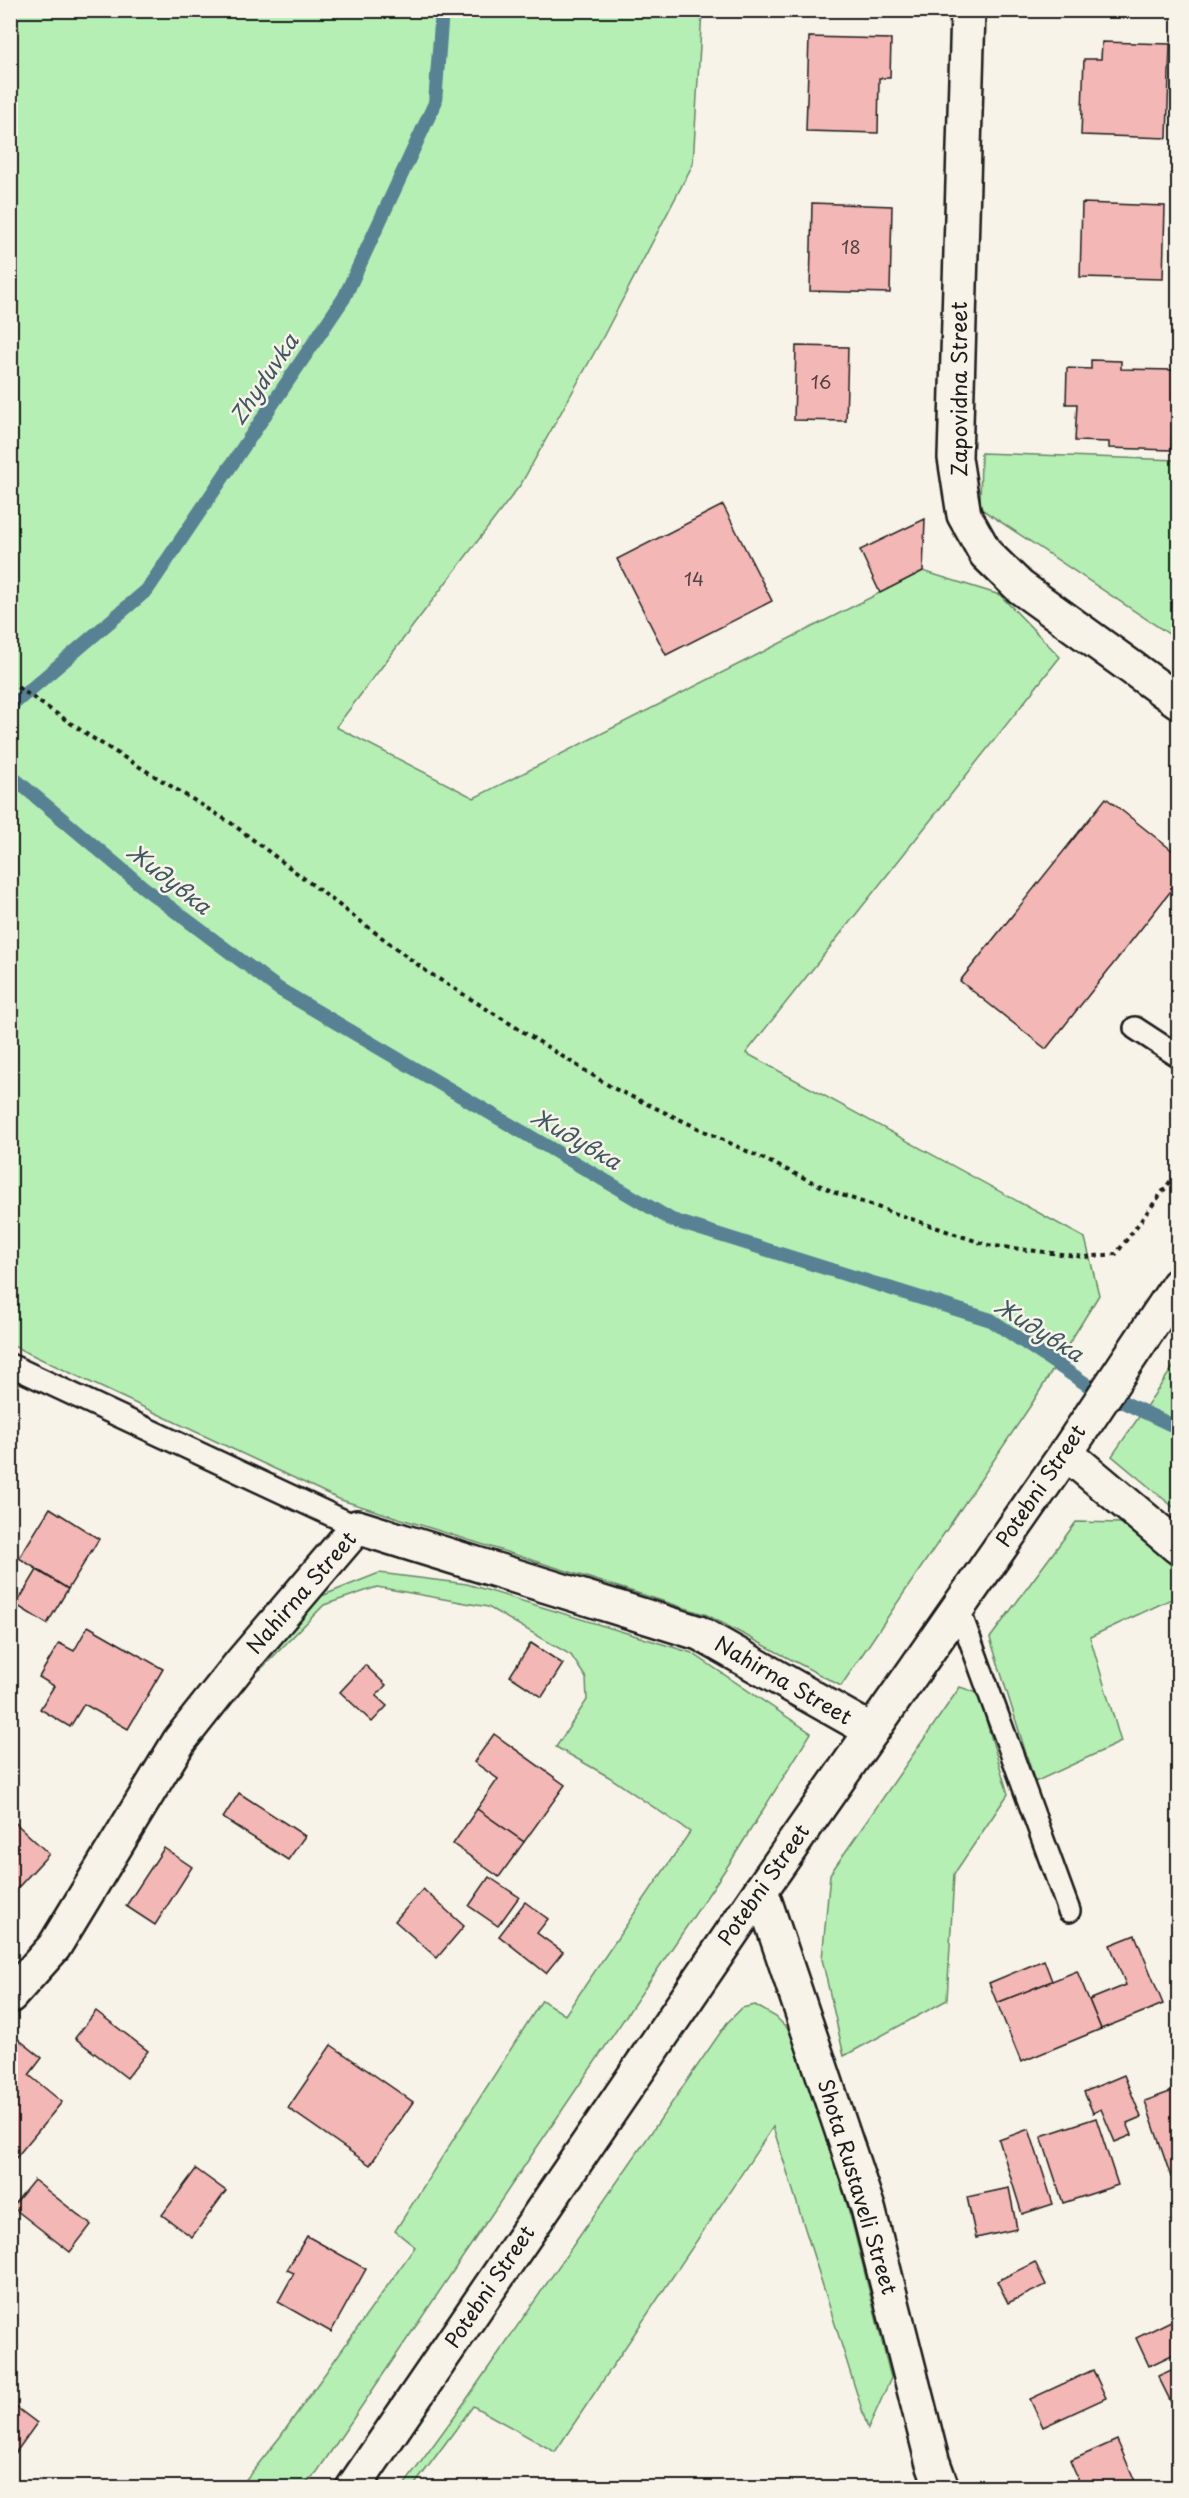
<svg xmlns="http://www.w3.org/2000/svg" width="1189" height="2498" font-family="'Playpen Sans',sans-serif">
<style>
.green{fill:#b5efb3;stroke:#688668;stroke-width:1.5}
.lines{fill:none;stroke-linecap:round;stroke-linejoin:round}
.stream{stroke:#598293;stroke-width:14}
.building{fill:#f3b7b5;stroke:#1c1c1c;stroke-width:1.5}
.lane-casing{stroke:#1c1c1c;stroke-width:26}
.street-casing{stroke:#1c1c1c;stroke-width:38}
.secondary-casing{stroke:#1c1c1c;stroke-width:38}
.path{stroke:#1c1c1c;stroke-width:4;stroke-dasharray:4.5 4.5;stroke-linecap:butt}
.lane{stroke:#f7f3e8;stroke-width:21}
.street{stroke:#f7f3e8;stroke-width:33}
.secondary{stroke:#f7f3e8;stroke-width:33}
.labels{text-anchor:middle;stroke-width:5;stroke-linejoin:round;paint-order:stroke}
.number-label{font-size:18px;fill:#524342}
.street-label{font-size:21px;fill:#1c1c1c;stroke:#f7f3e8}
.water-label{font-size:22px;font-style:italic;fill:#3f5861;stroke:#f7f3e8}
</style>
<rect width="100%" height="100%" fill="#f7f3e8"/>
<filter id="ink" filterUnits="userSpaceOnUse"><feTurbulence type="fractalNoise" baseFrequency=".0167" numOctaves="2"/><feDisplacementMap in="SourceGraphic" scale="12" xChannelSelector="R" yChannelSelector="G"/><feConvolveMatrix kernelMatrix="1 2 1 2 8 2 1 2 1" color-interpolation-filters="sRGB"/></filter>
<g filter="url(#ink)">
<!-- green -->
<g class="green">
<polygon points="10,11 702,11 693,164 602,339 521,484 336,727 474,798 923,571 1000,595 1060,657 746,1053 1085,1238 1099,1295 1031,1405 841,1686 707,1615 341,1500 11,1345"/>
<polygon points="981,453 1178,460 1178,640 980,508"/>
<polygon points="1178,1360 1178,1511 1112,1456"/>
<polygon points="1076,1522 1123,1523 1178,1571 1178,1596 1090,1637 1121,1742 1035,1782 990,1638"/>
<polygon points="379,1573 467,1584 692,1653 811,1733 731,1861 317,2472 303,2487 239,2488 280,2437 415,2247 395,2231 542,2000 565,2015 690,1832 609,1777 556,1747 587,1700 586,1678 571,1655 488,1607 377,1587 324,1605 261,1669 260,1658 319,1597"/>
<polygon points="960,1687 978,1693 1008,1794 954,1874 947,2000 844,2056 822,1959 830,1874"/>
<polygon points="755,2005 776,2017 799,2040 852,2222 891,2378 868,2429 773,2127 555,2452 473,2406 413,2487 402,2488 464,2403 727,2023 742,2008"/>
</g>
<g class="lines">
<!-- stream -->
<g class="stream">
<polyline points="10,707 147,590 344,298 435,103 442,10"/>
<polyline points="10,775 143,887 279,989 672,1220 991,1320 1089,1386 1178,1428"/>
</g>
</g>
<!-- building -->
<g class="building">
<polygon points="809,37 891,39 890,78 879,78 878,133 806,131"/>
<polygon points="1102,42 1170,44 1167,138 1081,135 1084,59 1101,59"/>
<polygon points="812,203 892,206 890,293 810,291"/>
<polygon points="1082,203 1165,206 1163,279 1080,277"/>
<polygon points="796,346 848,347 846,421 794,420"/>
<polygon points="1091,360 1121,361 1121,369 1174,370 1171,450 1109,448 1109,442 1075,441 1077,404 1066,404 1067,368 1091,369"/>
<polygon points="723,505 772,601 666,655 617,559"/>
<polygon points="925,519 923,571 880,593 860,550"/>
<polygon points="1106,798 1178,855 1178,882 1046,1049 960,981"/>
<polygon points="50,1508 99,1539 68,1589 19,1558"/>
<polygon points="37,1570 68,1589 47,1624 16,1605"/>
<polygon points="88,1626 163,1669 128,1729 84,1704 70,1727 40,1709 54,1686 39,1677 59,1643 74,1651"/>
<polygon points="531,1643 563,1664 542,1697 510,1676"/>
<polygon points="365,1665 386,1685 376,1696 387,1706 372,1722 340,1692"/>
<polygon points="494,1734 565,1785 524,1842 477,1809 498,1779 474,1762"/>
<polygon points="239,1793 305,1836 288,1860 223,1818"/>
<polygon points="477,1809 524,1842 499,1877 453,1844"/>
<polygon points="10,1818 49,1854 10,1896"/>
<polygon points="164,1848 192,1867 155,1925 126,1906"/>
<polygon points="489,1877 519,1897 498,1926 469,1906"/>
<polygon points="423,1889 464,1926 437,1958 395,1921"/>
<polygon points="525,1902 548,1919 537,1933 563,1952 546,1973 499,1936"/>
<polygon points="1135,1935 1163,2004 1101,2029 1089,2000 1126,1985 1110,1945"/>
<polygon points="1044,1960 1052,1981 997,2003 989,1983"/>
<polygon points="1077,1971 1101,2029 1021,2062 997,2003"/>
<polygon points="96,2011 148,2051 127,2078 75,2038"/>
<polygon points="13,2035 42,2058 29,2075 62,2102 10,2165 10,2038"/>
<polygon points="331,2045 413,2102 370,2165 288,2108"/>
<polygon points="1124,2075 1141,2117 1127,2123 1132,2135 1115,2142 1101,2109 1093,2113 1084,2092"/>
<polygon points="1178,2089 1178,2175 1171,2177 1145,2101"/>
<polygon points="1096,2118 1118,2185 1063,2203 1041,2136"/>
<polygon points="1029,2129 1053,2204 1022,2214 999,2140"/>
<polygon points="196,2169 226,2191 192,2237 162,2215"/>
<polygon points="34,2180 91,2225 70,2252 12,2207"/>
<polygon points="1009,2188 1017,2229 976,2238 967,2197"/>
<polygon points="307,2236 366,2269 331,2332 278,2302 294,2273 287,2270"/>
<polygon points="1035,2262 1046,2285 1008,2303 997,2281"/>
<polygon points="1177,2318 1178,2352 1149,2366 1136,2338"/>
<polygon points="1178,2367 1178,2405 1174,2408 1158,2376"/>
<polygon points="1093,2370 1106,2398 1043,2427 1030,2399"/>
<polygon points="16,2407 37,2423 14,2455 10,2452 10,2415"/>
<polygon points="1117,2440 1138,2488 1082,2488 1070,2461"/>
</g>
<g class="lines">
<defs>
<g id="lane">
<polyline points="1135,1028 1178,1056"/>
<polyline points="10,1365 357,1527"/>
<polyline points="958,1607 1069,1911"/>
</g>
<g id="street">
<polyline points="968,10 955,458 964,515 986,554 1020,587 1178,701"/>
<polyline points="1066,1453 1178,1547"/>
<polyline points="761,1890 868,2208 932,2460 942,2488"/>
<polyline points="10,1996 54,1947 180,1740 241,1663 357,1527 699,1633 872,1731"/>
</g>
<polyline id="secondary" points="353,2488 761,1890 1066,1453 1178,1285"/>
</defs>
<!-- lane casing -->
<use href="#lane" class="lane-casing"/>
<!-- street casing -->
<use href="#street" class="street-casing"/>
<!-- secondary casing -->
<use href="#secondary" class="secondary-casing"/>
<!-- path -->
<polyline class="path" points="10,682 91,737 231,823 426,971 613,1088 836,1193 987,1245 1085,1257 1116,1254 1178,1171"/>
<!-- lane -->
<use href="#lane" class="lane"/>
<!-- street -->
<use href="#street" class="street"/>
<!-- secondary -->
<use href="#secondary" class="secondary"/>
</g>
</g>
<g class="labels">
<!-- number labels -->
<g class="number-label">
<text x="851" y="254">18</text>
<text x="821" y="389">16</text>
<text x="694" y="586">14</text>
</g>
<!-- street labels -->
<g class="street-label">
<text transform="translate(960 389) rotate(-90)" y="7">Zapovidna Street</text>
<text transform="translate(1041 1486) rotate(-56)" y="7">Potebni Street</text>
<text transform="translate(302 1593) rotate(-49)" y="7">Nahirna Street</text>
<text transform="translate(783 1681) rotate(30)" y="7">Nahirna Street</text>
<text transform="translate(764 1885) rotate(-55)" y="7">Potebni Street</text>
<text transform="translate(857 2187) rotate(73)" y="7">Shota Rustaveli Street</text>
<text transform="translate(490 2287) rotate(-56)" y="7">Potebni Street</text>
</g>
<!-- water labels -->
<g class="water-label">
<text transform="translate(264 379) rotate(-56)" y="8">Zhyduvka</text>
<text transform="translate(169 879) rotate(38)" y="8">Жидувка</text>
<text transform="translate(576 1139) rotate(30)" y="8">Жидувка</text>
<text transform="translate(1039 1330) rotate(32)" y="8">Жидувка</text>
</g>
</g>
<!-- margin -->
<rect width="1189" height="2498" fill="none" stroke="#f7f3e8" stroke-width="36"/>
<rect x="18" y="18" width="1153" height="2462" fill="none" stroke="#1c1c1c" stroke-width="2" filter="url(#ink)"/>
</svg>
